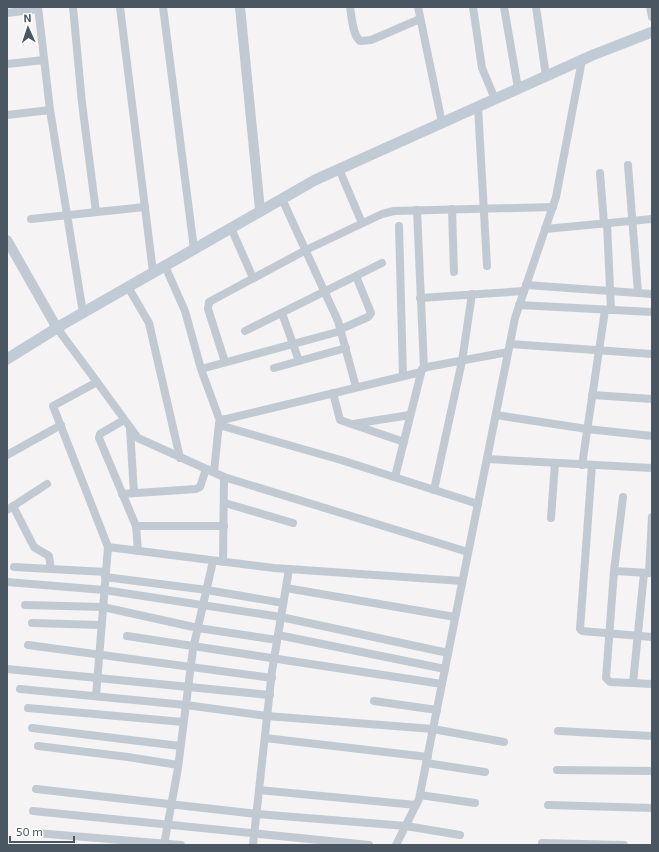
<svg xmlns="http://www.w3.org/2000/svg" width="659" height="852" font-family="'Exo 2',sans-serif">
<style>
.lines{fill:none;stroke-linecap:round;stroke-linejoin:round}
.minor{stroke:#c1cad2;stroke-width:8}
.tertiary{stroke:#c1cad2;stroke-width:10}
.secondary{stroke:#c1cbd6;stroke-width:11}
</style>
<rect width="100%" height="100%" fill="#f5f3f3"/>
<g class="lines">
<!-- minor -->
<g class="minor">
<polyline points="38,7 50,110 83,313"/>
<polyline points="73,7 82,103 96,212"/>
<polyline points="120,7 153,272"/>
<polyline points="163,7 194,249"/>
<path d="M 350,7 C 352,17 352,34 360,41 L 371,40 L 420,19"/>
<polyline points="418,7 442,123"/>
<polyline points="473,7 482,68 495,99"/>
<polyline points="504,7 518,88"/>
<polyline points="536,7 546,76"/>
<polyline points="650,7 652,17"/>
<polyline points="7,13 38,9"/>
<polyline points="7,64 44,60"/>
<polyline points="478,107 487,266"/>
<polyline points="7,115 50,110"/>
<polyline points="628,165 638,293"/>
<polyline points="339,169 362,223"/>
<polyline points="600,173 604,224"/>
<polyline points="282,199 338,321 356,387"/>
<polyline points="452,209 454,272"/>
<polyline points="417,210 424,368"/>
<polyline points="31,219 145,207"/>
<polyline points="607,223 611,310"/>
<polyline points="399,226 403,376"/>
<polyline points="231,228 253,278"/>
<polyline points="545,229 652,219"/>
<polyline points="165,266 185,311 201,369 220,421"/>
<polyline points="526,285 652,294"/>
<polyline points="128,287 149,323 180,458"/>
<polyline points="420,298 524,291"/>
<polyline points="519,305 652,312"/>
<polyline points="282,313 299,361"/>
<polyline points="57,328 97,382 53,406 108,547 274,568 462,581"/>
<polyline points="341,329 368,317 371,313 356,276"/>
<polyline points="245,331 382,263"/>
<polyline points="510,344 652,354"/>
<polyline points="225,362 208,309 209,302 306,250 382,214 394,211 553,207"/>
<polyline points="274,368 346,348"/>
<polyline points="201,369 341,331"/>
<polyline points="97,382 138,438 224,477 223,562"/>
<polyline points="333,393 340,420 404,442"/>
<polyline points="592,395 652,399"/>
<polyline points="496,415 587,429 652,436"/>
<polyline points="124,420 100,434 99,438 136,526 138,551"/>
<polyline points="353,424 410,415"/>
<polyline points="219,425 341,460 478,504"/>
<polyline points="130,429 134,493"/>
<polyline points="7,455 61,425"/>
<polyline points="487,459 652,468"/>
<polyline points="582,465 605,310"/>
<polyline points="592,465 580,629 582,631 652,637"/>
<polyline points="214,472 219,423 222,420 421,372"/>
<polyline points="224,477 468,552"/>
<polyline points="395,477 422,369 427,367 508,352"/>
<polyline points="434,490 462,361 472,294"/>
<polyline points="122,494 196,489 200,487 206,469"/>
<polyline points="623,497 614,571 606,678 610,682 652,684"/>
<polyline points="225,503 293,523"/>
<polyline points="13,506 34,547 49,556 51,569"/>
<polyline points="7,510 47,484"/>
<polyline points="551,518 555,463"/>
<polyline points="136,526 224,526"/>
<polyline points="14,567 106,572"/>
<polyline points="614,571 650,573"/>
<polyline points="649,573 652,517"/>
<polyline points="105,577 207,590 283,603"/>
<polyline points="7,582 104,590 281,617 448,653"/>
<polyline points="286,588 455,617"/>
<polyline points="25,605 103,607 198,628 277,640"/>
<polyline points="32,623 101,625"/>
<polyline points="278,635 445,669"/>
<polyline points="127,636 442,684"/>
<polyline points="28,645 272,678"/>
<polyline points="7,669 270,695"/>
<polyline points="633,683 644,573"/>
<polyline points="20,689 186,705 267,716 433,729 504,742"/>
<polyline points="96,696 108,547"/>
<polyline points="374,701 437,710"/>
<polyline points="28,708 183,722"/>
<polyline points="32,728 180,746"/>
<polyline points="558,731 652,736"/>
<polyline points="265,738 428,757"/>
<polyline points="38,746 128,757 178,765"/>
<polyline points="426,763 485,772"/>
<polyline points="557,770 652,771"/>
<polyline points="36,789 257,814 406,826 460,835"/>
<polyline points="259,790 416,805"/>
<polyline points="420,795 475,803"/>
<polyline points="548,805 652,808"/>
<polyline points="33,811 369,845"/>
<polyline points="36,833 181,845"/>
<polyline points="542,843 624,845"/>
<polyline points="164,845 178,768 193,649 213,561"/>
<polyline points="253,845 272,671 289,569"/>
<polyline points="396,845 419,799 515,318 556,197 582,60"/>
</g>
<!-- tertiary -->
<g class="tertiary">
<polyline points="240,7 260,210"/>
<polyline points="7,240 57,328"/>
</g>
<!-- secondary -->
<polyline class="secondary" points="7,359 65,323 315,180 593,55 652,32"/>
</g>
<!-- border -->
<rect width="659" height="852" fill="none" stroke="#4a5661" stroke-width="16"/>
<!-- north arrow -->
<g transform="translate(28 28) rotate(357)" stroke="#ffffff" stroke-width="3" paint-order="stroke">
<path d="M0-3L7 15L0 10L-7 15Z" fill="#4a5661"/>
<text y="-6" font-size="11" font-weight="bold" text-anchor="middle" fill="#4a5661">N</text>
</g>
<!-- scale -->
<path d="M10 836v6h64v-6" fill="none" stroke="#4a5661" stroke-width="2"/>
<text x="16" y="836" font-size="12" fill="#4a5661" stroke="#ffffff" stroke-width="3" paint-order="stroke">50 m</text>
</svg>
